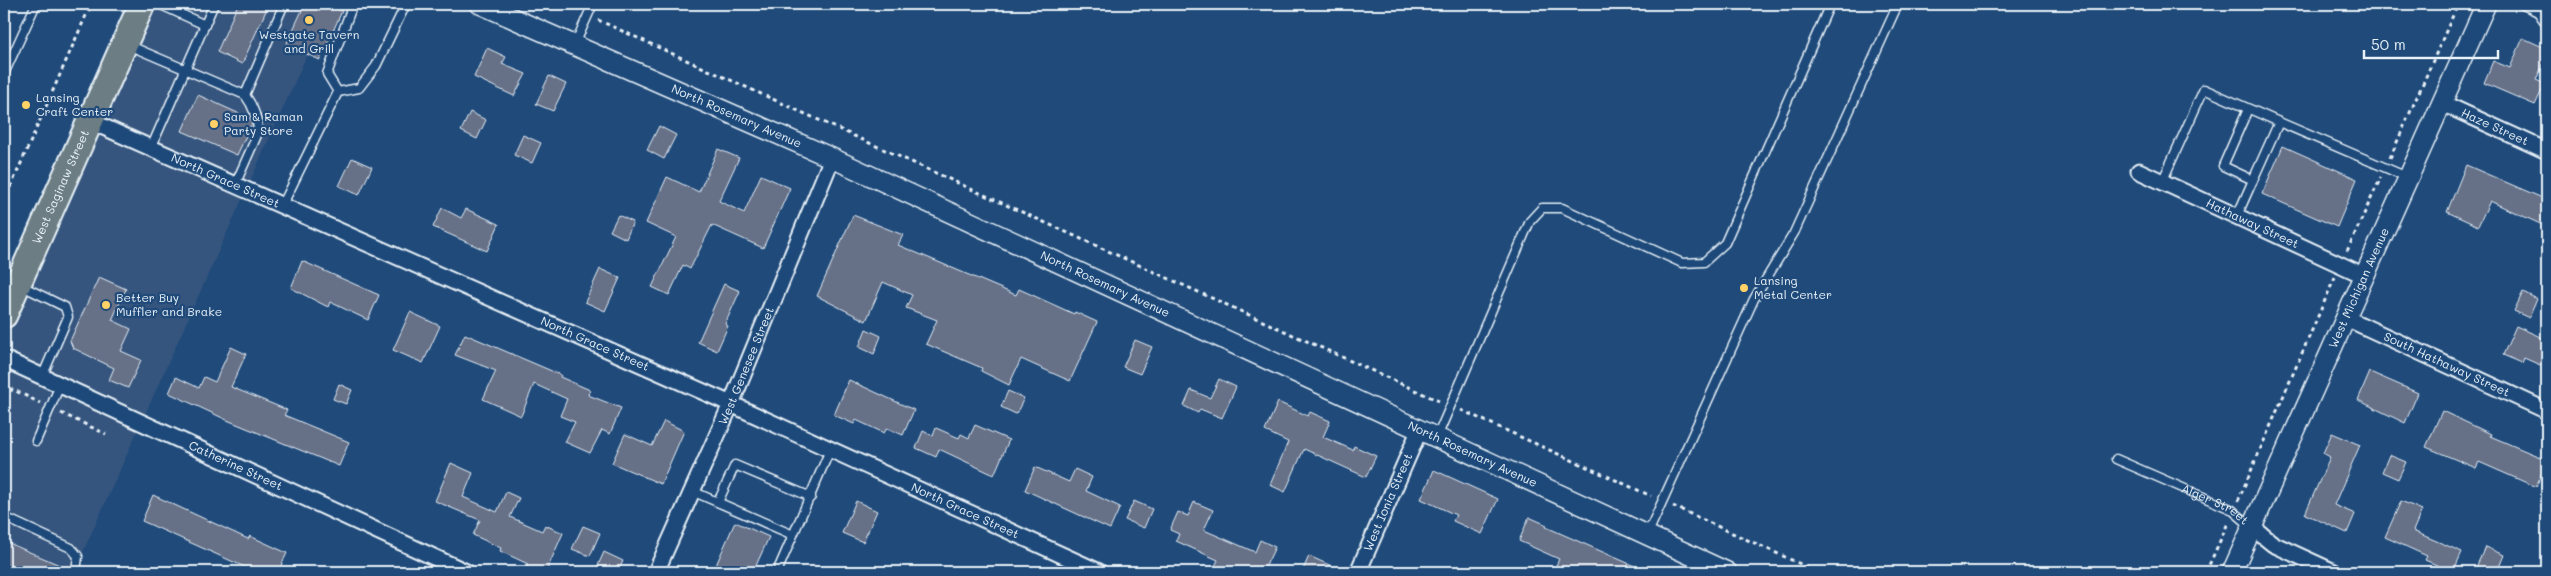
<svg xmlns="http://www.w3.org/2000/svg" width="2551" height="576" font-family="Mali,sans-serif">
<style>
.built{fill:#34557e}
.building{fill:#666f87;stroke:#e8f1f8}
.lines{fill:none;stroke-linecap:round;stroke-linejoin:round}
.service-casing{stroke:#e8f1f8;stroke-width:11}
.minor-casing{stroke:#e8f1f8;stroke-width:19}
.tertiary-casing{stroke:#e8f1f8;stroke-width:22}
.primary-casing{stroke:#e8f1f8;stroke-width:29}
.path{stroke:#e8f1f8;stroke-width:3;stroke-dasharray:4 4;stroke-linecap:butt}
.service{stroke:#1f4a7a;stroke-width:8}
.minor{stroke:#1f4a7a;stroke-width:15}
.tertiary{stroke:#1f4a7a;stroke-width:19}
.primary{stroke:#6c7e84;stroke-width:25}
.poi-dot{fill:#ffd166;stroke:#1f4a7a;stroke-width:2}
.labels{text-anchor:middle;stroke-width:4.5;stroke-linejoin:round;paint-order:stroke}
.poi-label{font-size:12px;fill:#e8f1f8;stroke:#1f4a7a;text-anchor:start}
.street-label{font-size:12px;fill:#e8f1f8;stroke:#1f4a7a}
</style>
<rect width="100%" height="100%" fill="#1f4a7a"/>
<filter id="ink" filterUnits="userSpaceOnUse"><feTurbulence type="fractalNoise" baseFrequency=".02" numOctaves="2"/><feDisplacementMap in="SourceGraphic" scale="10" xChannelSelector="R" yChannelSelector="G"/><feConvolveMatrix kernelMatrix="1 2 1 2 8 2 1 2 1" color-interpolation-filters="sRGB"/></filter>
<g filter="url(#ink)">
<!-- built -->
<polygon class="built" points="142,4 330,4 74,572 4,572 4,315"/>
<!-- building -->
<g class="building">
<polygon points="238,4 269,4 242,64 217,52"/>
<polygon points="305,4 325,4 342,11 320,60 286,45"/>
<polygon points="2523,38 2547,49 2547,56 2536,80 2545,84 2535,105 2484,83 2493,61 2510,68"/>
<polygon points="487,48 506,57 502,64 526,74 514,96 474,77"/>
<polygon points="549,76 566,84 553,111 536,104"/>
<polygon points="198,95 251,119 252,123 237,155 182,131"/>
<polygon points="470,112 486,120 477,139 461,131"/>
<polygon points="659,126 676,135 664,159 647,150"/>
<polygon points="523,135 541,143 532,163 514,155"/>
<polygon points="2283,146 2357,179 2337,227 2262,194"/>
<polygon points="718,149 739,158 719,201 744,213 761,175 790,188 763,248 712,225 690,269 683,265 669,295 652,287 676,237 646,223 667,177 699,192"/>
<polygon points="352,158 372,167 359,195 339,186"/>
<polygon points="2466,165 2547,200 2547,227 2490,201 2478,226 2447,212"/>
<polygon points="442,208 461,218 466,209 499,224 487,251 433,227"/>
<polygon points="618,215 633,222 626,239 610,231"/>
<polygon points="853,215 903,235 898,245 1016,295 1019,289 1074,314 1075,312 1097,322 1070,381 1021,359 1009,385 981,371 982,368 926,344 937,320 906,308 912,295 883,282 866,321 817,296"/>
<polygon points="302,261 379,295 368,320 330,302 328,307 291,288"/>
<polygon points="600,269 620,278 605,311 585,302"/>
<polygon points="99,277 126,289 112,320 131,329 121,351 141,360 128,388 109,380 114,368 73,348 70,341"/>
<polygon points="724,284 740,291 725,324 728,326 717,351 698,342"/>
<polygon points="2523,292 2537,299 2529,318 2514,311"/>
<polygon points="410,312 440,326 423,363 393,350"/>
<polygon points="2516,326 2547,340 2547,368 2524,358 2522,363 2503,355"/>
<polygon points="866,329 881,336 874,354 859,347"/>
<polygon points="465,334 561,375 560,377 590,390 588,395 621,408 610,434 602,430 590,453 565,442 575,422 560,416 567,399 534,384 521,416 483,399 496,371 455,355"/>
<polygon points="1135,340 1152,347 1140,374 1123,367"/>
<polygon points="231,347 246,354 231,387 287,410 284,415 349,442 339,466 227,420 169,393 176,377 199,388 204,377 215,382"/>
<polygon points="2370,372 2418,393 2405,423 2358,400"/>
<polygon points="1219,379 1236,387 1222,418 1200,409 1198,413 1184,406 1191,390 1210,398"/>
<polygon points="849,380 914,410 903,435 887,428 884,433 856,420 854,424 834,415"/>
<polygon points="339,384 352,390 346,404 333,399"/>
<polygon points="1008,391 1024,398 1016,414 1001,407"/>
<polygon points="1278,402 1308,416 1310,412 1330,421 1323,437 1353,450 1354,446 1376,456 1366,477 1304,449 1285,492 1270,485 1288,442 1265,431"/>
<polygon points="2442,411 2491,434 2490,436 2547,460 2536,487 2479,462 2476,468 2426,447"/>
<polygon points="664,421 684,431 661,484 612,463 625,434 652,446"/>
<polygon points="975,425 1009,440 994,475 939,449 936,457 916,448 923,431 933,436 936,428 959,438 961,434 969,438"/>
<polygon points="2332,433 2360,445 2334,505 2355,514 2347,533 2305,514 2330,457 2323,453"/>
<polygon points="2389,455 2406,462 2398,479 2382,472"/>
<polygon points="451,463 473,473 463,497 497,512 506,492 519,498 510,517 542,531 545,525 563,533 546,572 524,572 528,564 500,551 501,548 473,535 480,520 435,501"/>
<polygon points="1035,467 1069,482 1075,469 1092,477 1086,491 1120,507 1110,529 1025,490"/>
<polygon points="1434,470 1498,499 1482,534 1453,521 1456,515 1421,499"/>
<polygon points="153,495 248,539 250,536 287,553 278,572 256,572 142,521"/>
<polygon points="856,501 877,511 863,542 842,533"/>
<polygon points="1134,501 1152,509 1144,528 1125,520"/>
<polygon points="2401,501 2422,510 2413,531 2462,552 2453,572 2425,560 2427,556 2385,537"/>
<polygon points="1194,502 1213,510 1204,530 1255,552 1260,540 1275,547 1263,572 1224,572 1214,568 1218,560 1176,541 1179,534 1170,530 1178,512 1188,516"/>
<polygon points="1529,517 1547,525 1546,527 1648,572 1553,572 1559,559 1519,541"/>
<polygon points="735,522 769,537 753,572 713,572"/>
<polygon points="583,526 600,533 590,556 572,549"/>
<polygon points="4,541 71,570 70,572 4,572"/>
<polygon points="2485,547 2504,555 2497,572 2474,572"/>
<polygon points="604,552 623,561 618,572 595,572"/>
<polygon points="1309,556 1345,572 1302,572"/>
</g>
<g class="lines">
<defs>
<g id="service">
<polyline points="159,4 205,25"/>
<polyline points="2521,4 2538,12 2542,4"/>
<polyline points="2538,12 2547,25"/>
<polyline points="575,44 593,4"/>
<path d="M 128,45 L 245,95 C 254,107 258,118 258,133 L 235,185"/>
<polyline points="4,74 36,4"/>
<polyline points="338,92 327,74 353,4"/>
<polyline points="245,95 284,4"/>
<polyline points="2279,122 2407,177"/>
<polyline points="151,148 214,4"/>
<polyline points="2162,182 2204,89 2279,122 2253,180"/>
<polyline points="282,206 338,92 359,88 376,66 406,4"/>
<polyline points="2237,216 2253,180 2223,166 2248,109"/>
<polyline points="20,285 65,307 68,317 42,377"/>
<polyline points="1437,437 1530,221 1542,208 1562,208 1682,263 1704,262 1725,243 1830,4"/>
<polyline points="36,441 60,385"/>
<path id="s1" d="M 2116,459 L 2231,509 L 2252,527"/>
<polyline points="692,491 793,535"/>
<polyline points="718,502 735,465 811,497"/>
<polyline points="4,517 71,548 78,556 76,572"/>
<polyline points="1647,535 1754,299 1794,233 1898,4"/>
<polyline points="777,572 830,450"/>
</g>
<g id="minor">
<path id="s2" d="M 2442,103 L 2547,151"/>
<path id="s3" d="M 90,121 L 731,404 L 1099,572"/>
<path id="s4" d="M 2139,171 L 2365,276"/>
<path id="s5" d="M 2346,318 L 2547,411"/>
<path id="s6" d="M 4,359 L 466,572"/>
<polyline points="2252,527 2273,544 2334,572"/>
<path id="s7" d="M 656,572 L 731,404 L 832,158"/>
<path id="s8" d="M 1358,572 L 1419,431"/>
</g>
<g id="tertiary">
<path id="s9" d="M 480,4 L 832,158 L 1727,572"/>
<path id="s10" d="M 2232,572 L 2486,4"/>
</g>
<g id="primary">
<path id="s11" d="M 4,315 L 142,4"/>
</g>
</defs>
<!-- service casing -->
<use href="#service" class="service-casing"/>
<!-- minor casing -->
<use href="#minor" class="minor-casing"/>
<!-- tertiary casing -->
<use href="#tertiary" class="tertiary-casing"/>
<!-- primary casing -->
<use href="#primary" class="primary-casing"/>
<!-- path -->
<g class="path">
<polyline points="563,4 578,11"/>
<polyline points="598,20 1439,401"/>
<polyline points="2390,158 2458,4"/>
<polyline points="4,202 91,4"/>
<polyline points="2347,251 2381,177"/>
<polyline points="4,406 12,389 40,403"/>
<polyline points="1461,410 1651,496"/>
<polyline points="61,413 106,434"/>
<polyline points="2238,501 2335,277"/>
<polyline points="1673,506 1818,572"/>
<polyline points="2206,572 2228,523"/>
</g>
<!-- service -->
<use href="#service" class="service"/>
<!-- minor -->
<use href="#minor" class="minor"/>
<!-- tertiary -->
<use href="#tertiary" class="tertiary"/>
<!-- primary -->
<use href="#primary" class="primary"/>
</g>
</g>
<!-- markers -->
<g class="poi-dot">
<circle cx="309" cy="20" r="5"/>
<circle cx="26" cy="105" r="5"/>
<circle cx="214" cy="124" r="5"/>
<circle cx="1744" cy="288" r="5"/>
<circle cx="106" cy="305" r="5"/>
</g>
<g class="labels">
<!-- poi labels -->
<g class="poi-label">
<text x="309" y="39" text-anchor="middle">Westgate Tavern<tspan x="309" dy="14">and Grill</tspan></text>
<text x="36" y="102">Lansing<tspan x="36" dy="14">Craft Center</tspan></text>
<text x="224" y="121">Sam &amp; Raman<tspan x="224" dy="14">Party Store</tspan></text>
<text x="1754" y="285">Lansing<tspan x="1754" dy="14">Metal Center</tspan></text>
<text x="116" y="302">Better Buy<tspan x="116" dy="14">Muffler and Brake</tspan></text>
</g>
<!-- street labels -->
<g class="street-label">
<text dy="4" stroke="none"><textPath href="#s9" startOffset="280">North Rosemary Avenue</textPath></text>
<text dy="4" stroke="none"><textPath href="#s2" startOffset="58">Haze Street</textPath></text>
<text dy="4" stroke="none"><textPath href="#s3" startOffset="148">North Grace Street</textPath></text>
<text dy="4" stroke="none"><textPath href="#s11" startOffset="140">West Saginaw Street</textPath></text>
<text dy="4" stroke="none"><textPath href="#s4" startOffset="125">Hathaway Street</textPath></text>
<text dy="4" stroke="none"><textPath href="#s9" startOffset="685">North Rosemary Avenue</textPath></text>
<text dy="4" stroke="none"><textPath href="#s10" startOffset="311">West Michigan Avenue</textPath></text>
<text dy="4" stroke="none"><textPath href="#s3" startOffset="552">North Grace Street</textPath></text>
<text dy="4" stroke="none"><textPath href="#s5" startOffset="111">South Hathaway Street</textPath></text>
<text dy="4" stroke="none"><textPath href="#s7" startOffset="225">West Genesee Street</textPath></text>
<text dy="4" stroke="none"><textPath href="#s9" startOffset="1090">North Rosemary Avenue</textPath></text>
<text dy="4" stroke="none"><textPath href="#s6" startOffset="255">Catherine Street</textPath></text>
<text dy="4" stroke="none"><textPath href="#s8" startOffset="76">West Ionia Street</textPath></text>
<text dy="4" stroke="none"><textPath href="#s1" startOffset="109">Alger Street</textPath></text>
<text dy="4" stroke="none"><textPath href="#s3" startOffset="958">North Grace Street</textPath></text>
</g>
</g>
<!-- margin -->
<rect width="2551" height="576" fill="none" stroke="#1f4a7a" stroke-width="20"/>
<rect x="10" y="10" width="2531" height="556" fill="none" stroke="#e8f1f8" stroke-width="2" filter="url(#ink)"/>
<!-- scale -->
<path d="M2364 50v8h134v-8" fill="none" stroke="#e8f1f8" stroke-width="2.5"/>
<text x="2371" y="50" font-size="15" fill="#e8f1f8" stroke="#1f4a7a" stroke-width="4" paint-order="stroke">50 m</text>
</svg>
